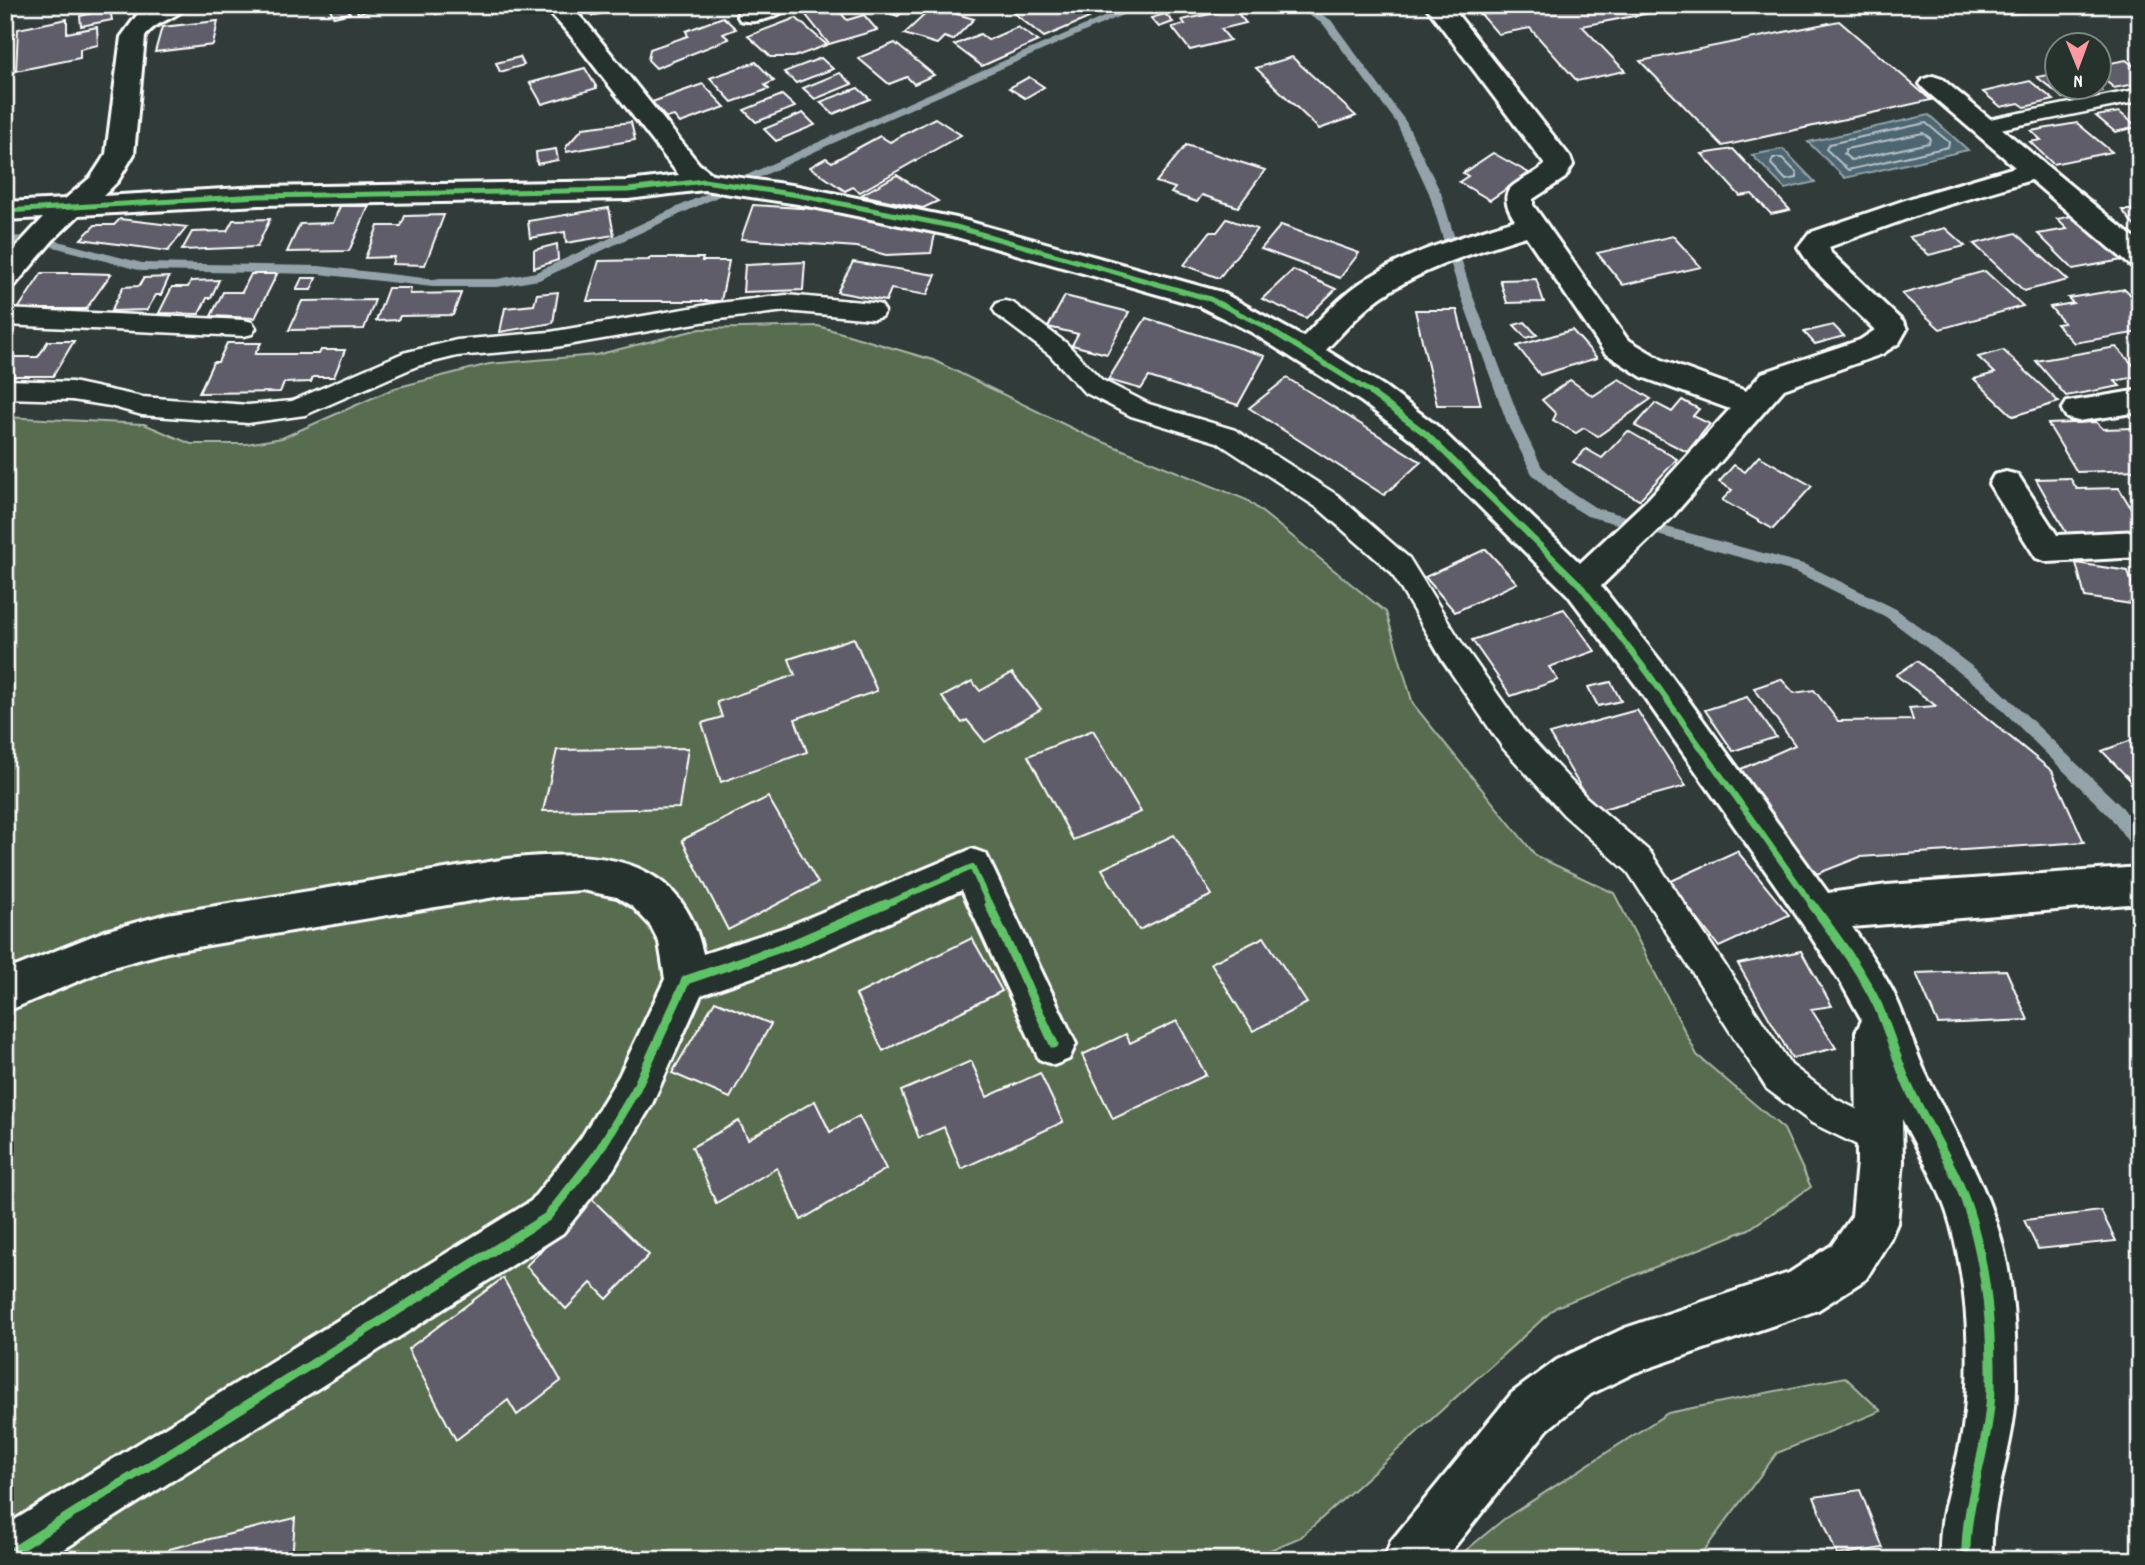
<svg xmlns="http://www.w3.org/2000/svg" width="2145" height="1565" font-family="Dekko,sans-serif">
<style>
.green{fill:#596d50;stroke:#acb6a8;stroke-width:2}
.water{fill:#4d6672;stroke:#94a3aa;stroke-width:2}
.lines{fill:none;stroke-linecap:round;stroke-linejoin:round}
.shore{stroke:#b8c2c7;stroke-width:2}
.stream{fill:#94a3aa;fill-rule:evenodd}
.building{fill:#5e5d69;stroke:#fff;stroke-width:2}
.service-casing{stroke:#fff;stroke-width:5}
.minor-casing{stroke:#fff;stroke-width:6}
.service{fill:#26332d;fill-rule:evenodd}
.minor{fill:#26332d;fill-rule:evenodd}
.cycleway-far2-casing{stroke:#26332d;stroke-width:9}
.cycleway-far1-casing{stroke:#26332d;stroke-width:10}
.cycleway-casing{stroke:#26332d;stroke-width:13}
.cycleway-far2{stroke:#61c268;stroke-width:5}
.cycleway-far1{stroke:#61c268;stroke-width:6}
.cycleway{stroke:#61c268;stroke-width:9}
</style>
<rect width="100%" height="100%" fill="#313b39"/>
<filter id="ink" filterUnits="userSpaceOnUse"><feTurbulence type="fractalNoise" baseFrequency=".0143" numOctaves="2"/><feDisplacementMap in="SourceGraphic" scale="14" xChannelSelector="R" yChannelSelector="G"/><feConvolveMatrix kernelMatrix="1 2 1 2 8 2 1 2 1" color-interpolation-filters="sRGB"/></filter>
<g filter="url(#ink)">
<!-- green -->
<g class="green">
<path d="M 1938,5 L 2077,5 C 2030,14 1985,20 1938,5 Z"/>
<polygon points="818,326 933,360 1086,435 1247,500 1386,612 1413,704 1536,856 1614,893 1697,1055 1784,1129 1811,1187 1749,1229 1556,1307 1301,1537 1247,1560 5,1560 5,417 144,424 191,444 246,444 282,438 395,388 489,364 596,355 700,329"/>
<polygon points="1845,1377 1881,1411 1777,1453 1697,1560 1454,1560 1504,1519 1668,1413"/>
</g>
<!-- water -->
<g class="water">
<polygon points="1929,115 1968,150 1845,178 1808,142"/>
<polygon points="1783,149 1815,182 1785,189 1752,155"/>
</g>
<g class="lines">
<!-- shore -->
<g class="shore">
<polygon points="1926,123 1949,142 1948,147 1848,170 1826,149 1829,144"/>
<polygon points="1923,133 1930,138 1929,143 1851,160 1844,154 1846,149"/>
<polygon points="1773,158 1782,158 1797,173 1797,178 1786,180 1771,164"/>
</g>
<!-- stream -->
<g class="stream">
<polygon points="1131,5 1145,5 829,145 539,280 497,287 432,287 319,274 142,271 43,244 5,244 5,236 43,237 142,263 319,266 432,279 497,279 536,272 821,141"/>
<polygon points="1292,5 1306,5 1331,20 1406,122 1441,193 1471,291 1523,428 1542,467 1568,490 1596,508 1807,565 1896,609 1990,680 2123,808 2140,832 2140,852 2134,850 2111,818 1980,688 1886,617 1798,573 1587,516 1558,498 1532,474 1509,428 1459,291 1429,193 1396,122 1323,24"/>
</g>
</g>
<!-- building -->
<g class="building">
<polygon points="328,5 346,5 350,13 334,17"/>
<polygon points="355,5 385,5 385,7 358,13"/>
<polygon points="434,5 479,5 436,14"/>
<polygon points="584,5 628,5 593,16"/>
<polygon points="820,5 834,5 847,20 864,15 877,30 829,44 802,10"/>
<polygon points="867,5 911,5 898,16"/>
<polygon points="935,5 961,11 957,14 974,19 953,40 944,37 937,44 904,34"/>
<polygon points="1020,5 1057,5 1065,11 1075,7 1089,18 1044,37 1009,9"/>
<polygon points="1473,5 1692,5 1582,26 1625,71 1577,81 1530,28 1498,34"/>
<polygon points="110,9 112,20 81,26 80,16"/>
<polygon points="1234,9 1246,23 1221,29 1230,40 1190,50 1172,27 1185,24 1182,20"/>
<polygon points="1165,14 1173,22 1159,27 1151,18"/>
<polygon points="723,17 736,29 723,34 729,39 656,68 648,60 650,49 688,36 686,31"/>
<polygon points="796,18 827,45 794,57 771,57 748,36"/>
<polygon points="67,19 67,33 97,27 98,45 80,49 80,58 16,71 18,29"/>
<polygon points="218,21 213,45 155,52 162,27"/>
<polygon points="1839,21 1931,100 1723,146 1640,61"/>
<polygon points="1018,27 1038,41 982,66 954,45 980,34 988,40"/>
<polygon points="895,43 934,75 914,84 907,77 889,84 858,58"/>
<polygon points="520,57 524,65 500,72 496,63"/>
<polygon points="1292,57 1356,116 1319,129 1256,68"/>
<polygon points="821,58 833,69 796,83 784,72"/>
<polygon points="2126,60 2140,71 2140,83 2114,88 2100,76 2100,65"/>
<polygon points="756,62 774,81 765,85 769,89 732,102 710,78"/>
<polygon points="585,68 597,88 542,104 530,83"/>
<polygon points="840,73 852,84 815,99 803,88"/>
<polygon points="2058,73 2058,88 2098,88 2102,91 2063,98 2037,77"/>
<polygon points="1029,77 1044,87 1025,98 1009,88"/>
<polygon points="2030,81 2054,100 2025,107 2019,103 2001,107 1983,92"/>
<polygon points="703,84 725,107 680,123 674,116 666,118 652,102"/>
<polygon points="858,88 870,99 833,114 820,102"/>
<polygon points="782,95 795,107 756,122 744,110"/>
<polygon points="2119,112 2138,127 2115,132 2096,116"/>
<polygon points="803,113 815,125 776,141 764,129"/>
<polygon points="935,118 961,135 860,192 853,187 845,191 810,167 826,158 832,162 880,136 890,142"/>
<polygon points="631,122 635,140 566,152 566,147 583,128"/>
<polygon points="2077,123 2112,152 2053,164 2030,142 2041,140 2031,131"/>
<polygon points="1186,145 1265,170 1238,207 1202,195 1197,202 1171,193 1175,188 1156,182"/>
<polygon points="556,149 558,160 537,164 536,152"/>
<polygon points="1733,149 1790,210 1771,214 1752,194 1740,196 1702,154"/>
<polygon points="1493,153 1529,173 1490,200 1459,182 1468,176 1463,173"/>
<polygon points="897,175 938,201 923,208 861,195"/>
<polygon points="753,205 816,209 935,234 931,253 886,255 857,247 741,239"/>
<polygon points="340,206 369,206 349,251 287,252 300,224 333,223"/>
<polygon points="609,208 614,235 566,243 565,232 530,238 528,221"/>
<polygon points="2122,210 2140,210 2140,233"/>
<polygon points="444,215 425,265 392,264 394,257 365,258 378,226 401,226 405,216"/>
<polygon points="2076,215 2122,260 2073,269 2038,234 2067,229 2057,219"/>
<polygon points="120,219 187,227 168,251 81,239 95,225 114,225"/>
<polygon points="270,219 257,247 182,250 192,232 227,231 233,220"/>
<polygon points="1227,219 1257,229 1219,278 1184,265 1210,232 1217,232"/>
<polygon points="1281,225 1359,253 1340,278 1261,249"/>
<polygon points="1945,228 1965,246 1929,255 1909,237"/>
<polygon points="2016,233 2068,280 2024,291 1974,244"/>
<polygon points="1673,236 1701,267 1623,285 1597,253"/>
<polygon points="557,244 558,260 534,268 534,250"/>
<polygon points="649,258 703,258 702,261 729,261 721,301 587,301 599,261 649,260"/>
<polygon points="805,262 803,290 743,292 745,265"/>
<polygon points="853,262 936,275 927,295 891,289 886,301 837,292"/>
<polygon points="1293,270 1336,289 1306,318 1262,299"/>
<polygon points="1985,271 2023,306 1940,329 1902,294"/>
<polygon points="42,273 79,273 111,274 86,309 18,309"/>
<polygon points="251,274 277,274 255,318 211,316 223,292 242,292"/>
<polygon points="169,277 161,295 156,295 147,310 111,311 123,287 139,286 144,278"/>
<polygon points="302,278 316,278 311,290 296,290"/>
<polygon points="1536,279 1544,302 1507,303 1500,280"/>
<polygon points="219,280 211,298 207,298 199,314 159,313 172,287 188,287 191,281"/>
<polygon points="388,288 411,288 410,294 461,293 453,315 400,316 398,320 376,321"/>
<polygon points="2125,289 2140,304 2140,332 2074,343 2056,324 2064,323 2050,307 2073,303 2068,298"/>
<polygon points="558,292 553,323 500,332 505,308 534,305 537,294"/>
<polygon points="1065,296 1129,312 1107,354 1072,345 1078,334 1048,327"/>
<polygon points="375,300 364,329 289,330 302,301"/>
<polygon points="1415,310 1457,310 1481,405 1437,405"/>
<polygon points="1146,318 1265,356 1238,405 1149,377 1141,389 1108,380"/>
<polygon points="1525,322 1537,335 1526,338 1514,325"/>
<polygon points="1833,325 1844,336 1815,344 1804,332"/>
<polygon points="1572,330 1597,358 1540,375 1517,346"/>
<polygon points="48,341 74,341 53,376 12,376 13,374 5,374 5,357 38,357"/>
<polygon points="227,343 261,343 255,354 319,354 321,350 345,350 334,377 313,377 311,382 284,383 280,392 199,393 213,362 218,362"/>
<polygon points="2116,347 2140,372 2140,376 2115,381 2120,386 2066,396 2036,361"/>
<polygon points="2003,350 2059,402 2013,416 1974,379 1995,373 1978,357"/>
<polygon points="1287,378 1421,462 1384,495 1249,408"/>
<polygon points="1619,379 1651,399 1598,436 1584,428 1576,433 1553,420 1556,414 1542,400 1570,380 1593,396"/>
<polygon points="1682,400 1699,409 1693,416 1710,424 1687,452 1635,426 1655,403 1672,412"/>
<polygon points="2096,422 2103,429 2133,428 2140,438 2140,470 2077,472 2048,424"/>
<polygon points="1628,431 1677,459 1639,500 1573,462 1586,449 1602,458"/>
<polygon points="1759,456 1812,486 1773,529 1722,500 1732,490 1719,482 1734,465 1745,472"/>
<polygon points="2070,478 2077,489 2119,488 2140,523 2140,533 2067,534 2036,479"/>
<polygon points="1486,549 1517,583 1455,612 1425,577"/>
<polygon points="2076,563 2128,571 2138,605 2085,597"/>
<polygon points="1564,609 1595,651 1549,667 1558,680 1511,696 1472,640"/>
<polygon points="854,638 877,691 795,719 807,752 721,782 702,723 722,717 717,702 795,675 789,659"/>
<polygon points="1917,661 2052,771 2084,842 1860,857 1814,875 1741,769 1795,745 1754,688 1781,679 1794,693 1814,690 1838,721 1913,720 1909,708 1936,706 1896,675"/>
<polygon points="1012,673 1041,709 985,742 967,720 962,723 942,697 972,681 980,691"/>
<polygon points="1611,682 1621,701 1598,706 1588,687"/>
<polygon points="1747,697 1776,737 1733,751 1705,710"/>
<polygon points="1637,710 1686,786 1595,811 1549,734"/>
<polygon points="1093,730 1141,812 1073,840 1028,756"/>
<polygon points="2140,737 2140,790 2102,751"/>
<polygon points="688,748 679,808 543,811 557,750"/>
<polygon points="768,797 818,883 728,930 682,840"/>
<polygon points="1174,835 1212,895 1139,930 1102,869"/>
<polygon points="1737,851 1789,915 1719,947 1669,882"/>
<polygon points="1264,937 1307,1003 1253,1031 1211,963"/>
<polygon points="972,938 1002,991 883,1051 856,995"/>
<polygon points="1801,951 1832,1006 1811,1009 1836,1048 1792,1058 1738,964"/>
<polygon points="2006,970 2028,1020 1938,1024 1916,973"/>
<polygon points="715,1001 771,1024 730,1098 672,1073"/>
<polygon points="1177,1021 1206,1075 1113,1119 1082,1055 1126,1034 1130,1043"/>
<polygon points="971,1061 987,1097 1040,1073 1063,1122 961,1169 944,1127 919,1138 901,1091"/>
<polygon points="815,1101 830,1132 859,1116 886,1169 801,1220 777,1168 716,1203 692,1147 739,1121 748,1139"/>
<polygon points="592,1199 649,1255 607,1299 591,1283 566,1309 526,1266"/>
<polygon points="2101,1211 2116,1241 2038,1249 2024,1220"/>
<polygon points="503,1278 561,1381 517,1415 508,1400 456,1440 408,1349"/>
<polygon points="1860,1490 1883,1548 1837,1555 1814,1497"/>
<polygon points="295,1518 292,1560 168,1560 169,1549"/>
</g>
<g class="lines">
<defs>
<g id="service">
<polygon points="2140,89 2140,101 1985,132 1978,130 1975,126 1978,122 1985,120"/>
<polygon points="786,295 873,303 881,305 885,311 881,317 873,319 786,311 719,319 550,348 457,356 417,366 305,415 248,423 142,415 110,406 72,400 5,398 5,380 72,382 142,397 248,405 292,401 403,353 457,340 550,332 719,303"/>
<polygon points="1005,301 1013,303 1066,343 1102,380 1149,404 1235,430 1337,495 1409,558 1463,645 1523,730 1586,797 1650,852 1791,1065 1836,1099 1892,1127 1897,1139 1892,1151 1880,1156 1812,1123 1767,1089 1628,872 1564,815 1503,748 1443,661 1391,572 1319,509 1217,442 1131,416 1084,392 1050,355 997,315 993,309 997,303"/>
<polygon points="5,309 244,320 252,322 256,328 252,334 244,336 5,325"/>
</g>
<g id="minor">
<path d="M 154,5 L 187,5 C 177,20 155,20 145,37 L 134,154 L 118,181 L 103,196 L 259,187 L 628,181 L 679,175 L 570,35 L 543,5 L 569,5 L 588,25 L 699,164 L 712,174 L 798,186 L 956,218 L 1221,292 L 1303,337 C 1321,318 1338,299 1359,284 C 1405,252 1462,237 1515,220 C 1491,184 1522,185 1545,165 L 1425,5 L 1450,5 L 1570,157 L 1573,165 L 1565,178 L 1533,199 L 1533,205 L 1627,339 L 1664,361 L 1746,391 L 1762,373 L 1860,340 L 1875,330 L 1811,267 L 1798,247 L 1809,233 L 1917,196 L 2015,167 L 1924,89 L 1920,84 L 1924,79 L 1933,76 L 1942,79 L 2140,243 L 2140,267 L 2130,265 L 2031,180 L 1937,208 L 1829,247 L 1831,253 L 1903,322 L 1907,329 L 1899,343 L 1882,354 L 1784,389 L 1672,517 L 1601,586 L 1661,662 L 1828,893 L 1887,885 L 2140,867 L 2140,903 L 1852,927 C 1866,948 1880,968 1892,990 C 1906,1017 1913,1047 1926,1074 C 1950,1124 1979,1170 1996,1223 C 2014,1274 2016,1333 2016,1387 C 2016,1446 1989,1500 1992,1560 L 1940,1560 C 1938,1508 1956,1476 1963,1428 C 1972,1364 1968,1289 1951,1226 C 1941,1188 1919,1153 1902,1119 L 1903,1162 L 1897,1223 L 1890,1239 L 1866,1279 L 1818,1310 L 1634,1373 L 1591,1394 L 1548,1429 L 1444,1560 L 1384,1560 L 1391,1541 L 1512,1393 L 1557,1360 L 1625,1328 L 1789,1273 L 1832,1245 L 1852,1216 L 1857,1162 L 1856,1032 L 1862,1020 L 1840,981 L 1804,926 L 1635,684 L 1568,595 L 1415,442 L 1362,402 L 1251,332 L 1199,306 L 953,236 L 798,204 L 704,190 L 628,199 L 259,205 L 79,215 L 53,240 L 15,285 L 5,288 L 5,259 L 43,218 L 5,220 L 5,202 L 65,199 L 91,177 L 106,154 L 121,37 L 137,15 ZM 1526,236 L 1605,353 L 1642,377 L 1730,409 L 1648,499 L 1580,563 L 1437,426 L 1384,386 L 1326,350 C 1343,332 1360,312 1381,297 C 1424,267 1476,252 1526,236 Z"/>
<path d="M 754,5 L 790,5 C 782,17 754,24 740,20 L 737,15 L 740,10 Z"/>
<polygon points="2140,390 2140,412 2078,421 2067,418 2062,410 2067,402"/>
<polygon points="2006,472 2018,475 2057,535 2140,531 2140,557 2048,562 2036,558 1989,484 1994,475"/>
<path d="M 972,849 L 986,854 L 1069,1029 L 1076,1044 L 1069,1059 L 1054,1065 L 1039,1059 L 962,890 L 810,957 L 701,995 L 651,1106 L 613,1170 L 563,1233 L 47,1560 L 5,1560 L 5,1526 L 531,1201 L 581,1138 L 619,1076 L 665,979 L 659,942 L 650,925 L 633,907 L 617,897 L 582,890 L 507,895 L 167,952 L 109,968 L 5,1012 L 5,971 L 105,931 L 167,914 L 507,859 C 592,850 682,852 703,954 L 789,926 Z"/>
</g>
</defs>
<!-- service casing -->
<use href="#service" class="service-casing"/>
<!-- minor casing -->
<use href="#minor" class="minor-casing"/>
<!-- service -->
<use href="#service" class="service"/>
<!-- minor -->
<use href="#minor" class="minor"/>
<defs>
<polyline id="cycleway-far2" points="5,211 259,196 628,190 704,181 798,195 956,227 1210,299 1262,325 1375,395"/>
<g id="cycleway-far1">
<polyline points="1372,394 1426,434 1580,585 1648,673 1813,906"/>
<polyline points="882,906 972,867 990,906"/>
</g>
<g id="cycleway">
<polyline points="989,904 1054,1044"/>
<path d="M 1812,904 C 1835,936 1861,970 1878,1006 C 1889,1032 1897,1060 1908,1086 C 1922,1116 1940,1145 1955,1175 C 1985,1241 1992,1316 1991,1388 C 1990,1447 1964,1501 1966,1560"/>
<polyline points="5,1556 547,1217 597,1154 635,1091 686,980 795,943 886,904"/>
</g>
</defs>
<!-- cycleway-far2 casing -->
<use href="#cycleway-far2" class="cycleway-far2-casing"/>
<!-- cycleway-far1 casing -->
<use href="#cycleway-far1" class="cycleway-far1-casing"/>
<!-- cycleway casing -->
<use href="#cycleway" class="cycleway-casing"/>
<!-- cycleway-far2 -->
<use href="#cycleway-far2" class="cycleway-far2"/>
<!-- cycleway-far1 -->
<use href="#cycleway-far1" class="cycleway-far1"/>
<!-- cycleway -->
<use href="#cycleway" class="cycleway"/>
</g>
</g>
<!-- margin -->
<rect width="2145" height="1565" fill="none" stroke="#26332d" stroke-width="28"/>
<rect x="14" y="14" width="2117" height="1537" fill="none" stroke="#fff" stroke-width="2.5" filter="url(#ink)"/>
<!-- north arrow -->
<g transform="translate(2078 66) rotate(179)"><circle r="33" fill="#26332d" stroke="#7d8581" stroke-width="2"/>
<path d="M0-5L12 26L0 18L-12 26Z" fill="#ff9aa2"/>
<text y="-10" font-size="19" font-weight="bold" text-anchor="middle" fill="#ffffff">N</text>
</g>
</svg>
